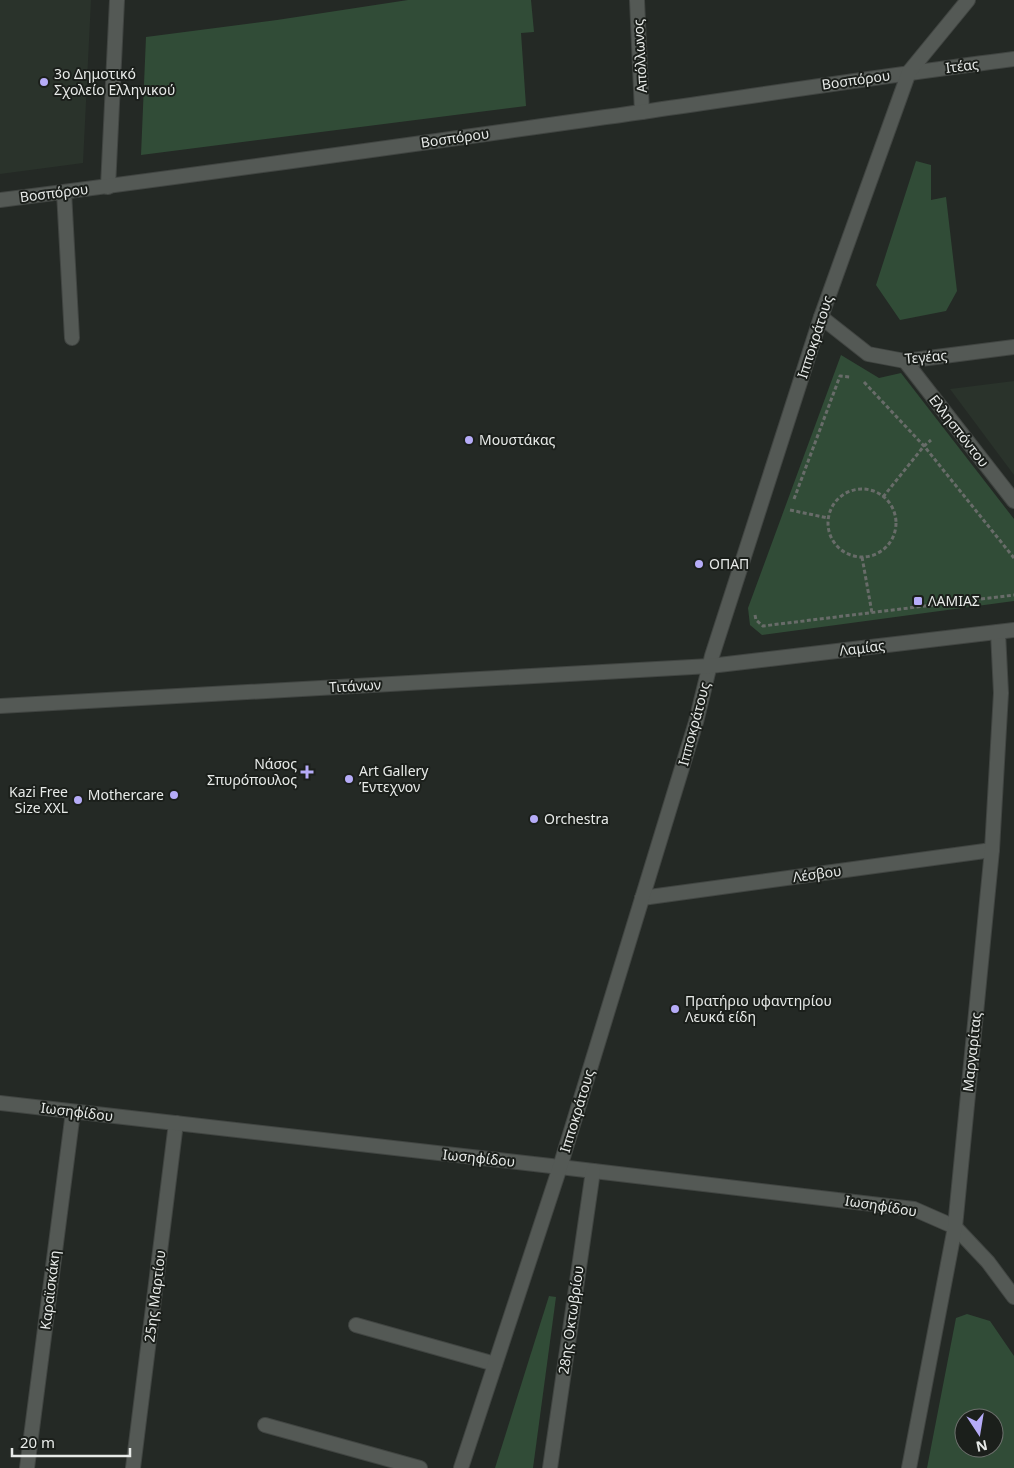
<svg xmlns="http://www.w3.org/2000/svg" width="1014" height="1468" font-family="'Noto Sans',sans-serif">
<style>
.built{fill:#2a332b}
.green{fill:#314c37;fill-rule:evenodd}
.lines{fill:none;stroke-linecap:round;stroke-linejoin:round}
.service-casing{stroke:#414542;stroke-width:16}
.pedestrian-casing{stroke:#414542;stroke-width:16}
.minor-casing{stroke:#414542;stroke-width:16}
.secondary-casing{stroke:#414542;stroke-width:16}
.path{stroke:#686c69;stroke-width:3;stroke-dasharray:4 2.5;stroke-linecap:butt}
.service{stroke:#545955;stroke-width:14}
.pedestrian{stroke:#545955;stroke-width:14}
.minor{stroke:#545955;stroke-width:14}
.secondary{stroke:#545955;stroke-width:14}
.poi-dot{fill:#b6acf8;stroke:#1b1f1b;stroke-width:2}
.labels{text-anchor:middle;stroke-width:4;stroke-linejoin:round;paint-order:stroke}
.street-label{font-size:14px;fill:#e7eae8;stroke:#1b1f1b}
.poi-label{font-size:14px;fill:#e7eae8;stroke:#1b1f1b;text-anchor:start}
</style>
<rect width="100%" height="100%" fill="#242925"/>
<!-- built -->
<g class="built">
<polygon points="0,0 91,0 83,163 0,174"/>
<polygon points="1014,381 1014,475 950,389"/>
</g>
<!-- green -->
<g class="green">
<polygon points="408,0 531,0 534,32 521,33 526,106 141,155 146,37 277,20"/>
<polygon points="916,161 931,165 931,200 946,197 957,291 946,311 900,320 876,285"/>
<polygon points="841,355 879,378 901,373 1014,519 1014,601 762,635 750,625 748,608"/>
<polygon points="549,1296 556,1297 533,1468 495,1468"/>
<path d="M 967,1314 L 990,1321 L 1014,1356 L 1014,1468 L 927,1468 L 956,1318 ZM 964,1418 L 994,1418 L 994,1448 L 964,1448 Z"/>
</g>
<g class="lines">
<defs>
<g id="service">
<polyline points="64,192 72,338"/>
<polyline points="642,898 992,850"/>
<polyline points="356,1325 495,1364"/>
<polyline points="265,1425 420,1468"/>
<polyline points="27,1468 73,1112"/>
<polyline points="133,1468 176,1123"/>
</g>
<g id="pedestrian">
<polyline points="905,361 1014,501"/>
<polyline points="0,1103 560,1167"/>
</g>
<g id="minor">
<polyline points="637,0 642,112"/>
<polyline points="108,187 117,0"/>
<path d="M 0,200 C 214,173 428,142 642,112 C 766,94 890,75 1014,59"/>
<polyline points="821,317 868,354 905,361 1014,347"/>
<polyline points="560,1167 914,1209 955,1227 988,1262 1014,1297"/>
<polyline points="461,1468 560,1167 696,722 712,656 821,317 909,72 968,0"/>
<polyline points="550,1468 593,1171"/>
<polyline points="909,1468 955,1227 992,850 1001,693 998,632"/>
</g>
<polyline id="secondary" points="0,706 710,666 1014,630"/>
</defs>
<!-- service casing -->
<use href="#service" class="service-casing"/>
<!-- pedestrian casing -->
<use href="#pedestrian" class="pedestrian-casing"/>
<!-- minor casing -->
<use href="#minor" class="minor-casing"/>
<!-- secondary casing -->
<use href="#secondary" class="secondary-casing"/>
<!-- path -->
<g class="path">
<polyline points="864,382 924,446 1014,558"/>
<circle cx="862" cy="523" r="34"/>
<polyline points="883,497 924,446 931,440"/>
<polyline points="794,499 840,376 850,377"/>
<polyline points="790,510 828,518"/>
<polyline points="862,557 872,613"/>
<polyline points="755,615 756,620 763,626 1014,595"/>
</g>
<!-- service -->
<use href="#service" class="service"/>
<!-- pedestrian -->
<use href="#pedestrian" class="pedestrian"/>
<!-- minor -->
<use href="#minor" class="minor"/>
<!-- secondary -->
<use href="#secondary" class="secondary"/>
</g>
<!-- markers -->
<g class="poi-dot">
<circle cx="44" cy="82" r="5"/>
<circle cx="469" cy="440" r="5"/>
<circle cx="699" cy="564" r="5"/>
<rect x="913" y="596" width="10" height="10" rx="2.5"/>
<path d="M304.5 764.5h5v5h5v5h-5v5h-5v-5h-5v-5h5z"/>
<circle cx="349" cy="779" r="5"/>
<circle cx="174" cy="795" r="5"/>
<circle cx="78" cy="800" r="5"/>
<circle cx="534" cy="819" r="5"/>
<circle cx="675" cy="1009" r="5"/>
</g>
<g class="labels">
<!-- street labels -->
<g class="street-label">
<text transform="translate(640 56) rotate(-93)" y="5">Απόλλωνος</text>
<text transform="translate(962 66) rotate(-7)" y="5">Ιτέας</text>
<text transform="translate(856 80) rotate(-8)" y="5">Βοσπόρου</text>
<text transform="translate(455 138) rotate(-8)" y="5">Βοσπόρου</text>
<text transform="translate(54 193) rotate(-7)" y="5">Βοσπόρου</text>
<text transform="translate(815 337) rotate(-72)" y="5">Ιπποκράτους</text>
<text transform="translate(926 357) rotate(-5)" y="5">Τεγέας</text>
<text transform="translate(959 431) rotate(52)" y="5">Ελλησπόντου</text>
<text transform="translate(862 648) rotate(-7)" y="5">Λαμίας</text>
<text transform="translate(355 686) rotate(-3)" y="5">Τιτάνων</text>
<text transform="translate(694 724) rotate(-75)" y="5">Ιπποκράτους</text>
<text transform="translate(817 874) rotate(-8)" y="5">Λέσβου</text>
<text transform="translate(972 1052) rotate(-84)" y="5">Μαργαρίτας</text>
<text transform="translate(577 1111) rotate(-73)" y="5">Ιπποκράτους</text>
<text transform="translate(77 1112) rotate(7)" y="5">Ιωσηφίδου</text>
<text transform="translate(479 1158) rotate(6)" y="5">Ιωσηφίδου</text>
<text transform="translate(881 1206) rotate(9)" y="5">Ιωσηφίδου</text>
<text transform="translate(50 1290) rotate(-83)" y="5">Καραϊσκάκη</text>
<text transform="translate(155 1296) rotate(-83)" y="5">25ης Μαρτίου</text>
<text transform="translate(571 1320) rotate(-82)" y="5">28ης Οκτωβρίου</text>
</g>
<!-- poi labels -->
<g class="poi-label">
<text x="54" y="79">3ο Δημοτικό<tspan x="54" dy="16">Σχολείο Ελληνικού</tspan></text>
<text x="479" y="445">Μουστάκας</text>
<text x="709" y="569">ΟΠΑΠ</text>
<text x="928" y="606">ΛΑΜΙΑΣ</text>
<text x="297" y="769" text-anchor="end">Νάσος<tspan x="297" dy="16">Σπυρόπουλος</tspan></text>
<text x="359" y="776">Art Gallery<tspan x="359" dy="16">Έντεχνον</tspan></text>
<text x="68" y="797" text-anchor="end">Kazi Free<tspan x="68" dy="16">Size XXL</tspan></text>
<text x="164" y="800" text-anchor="end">Mothercare</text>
<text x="544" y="824">Orchestra</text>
<text x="685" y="1006">Πρατήριο υφαντηρίου<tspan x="685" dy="16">Λευκά είδη</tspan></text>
</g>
</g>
<!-- north arrow -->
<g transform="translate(979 1433) rotate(168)"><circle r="24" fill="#1b1f1b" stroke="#6d706d"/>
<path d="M0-4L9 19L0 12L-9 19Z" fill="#b6acf8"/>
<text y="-8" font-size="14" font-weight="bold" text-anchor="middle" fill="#e7eae8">N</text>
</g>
<!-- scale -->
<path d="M12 1448v8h118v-8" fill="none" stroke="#e7eae8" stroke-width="2.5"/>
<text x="20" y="1448" font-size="15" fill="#e7eae8" stroke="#1b1f1b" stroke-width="4" paint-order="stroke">20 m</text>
</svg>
